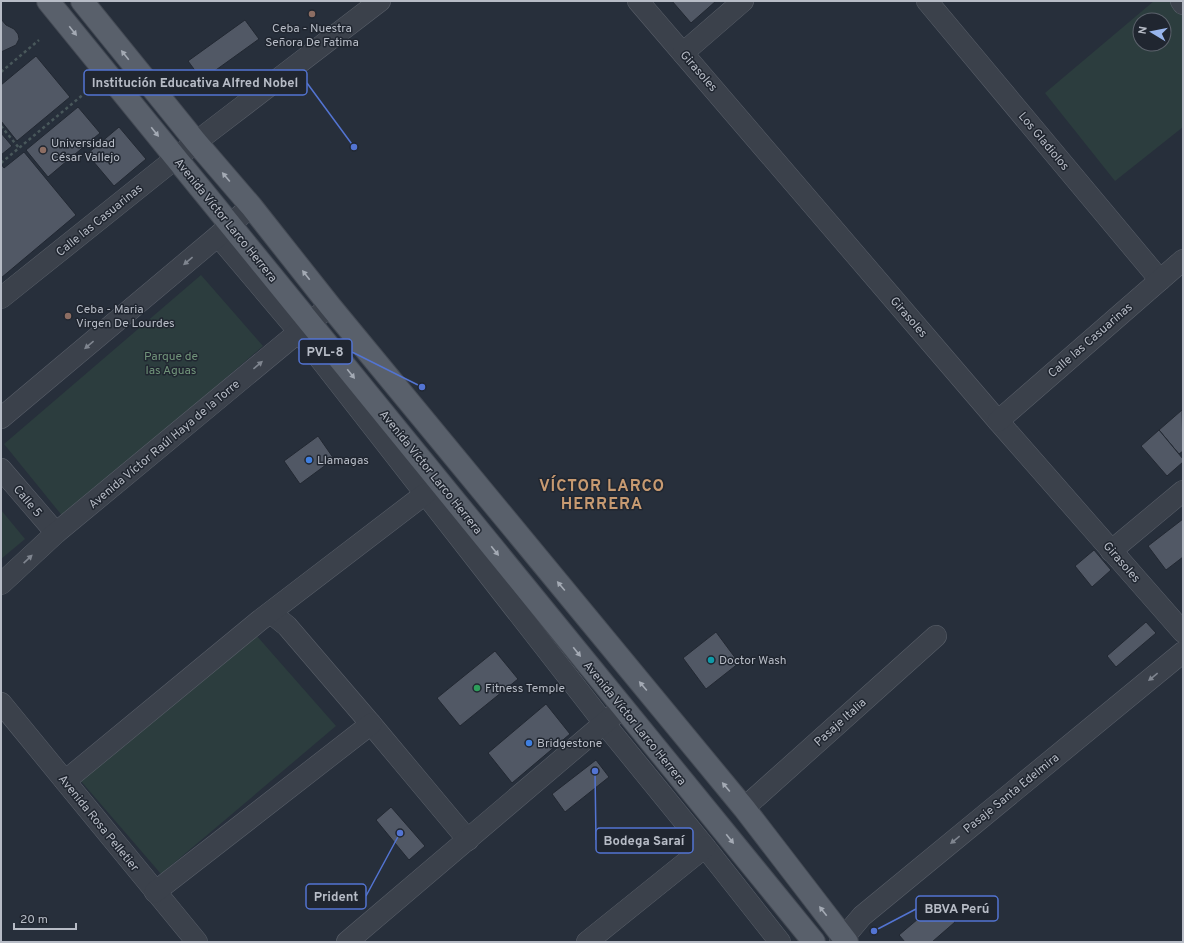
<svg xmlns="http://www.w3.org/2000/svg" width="1184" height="943" font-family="Overpass,sans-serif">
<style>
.green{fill:#2c3d3e;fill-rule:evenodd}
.building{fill:#515865;stroke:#222832}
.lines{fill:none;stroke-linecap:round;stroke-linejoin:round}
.minor-casing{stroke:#595f69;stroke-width:22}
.major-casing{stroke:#444a54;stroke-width:24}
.path{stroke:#49585b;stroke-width:2.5;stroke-dasharray:3 3;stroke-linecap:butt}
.minor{stroke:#3b414b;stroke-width:21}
.major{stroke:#59606b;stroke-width:22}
.oneway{fill:#a4aab4}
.oneway2{fill:#7f858f}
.education-dot{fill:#8d6e63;stroke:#202630;stroke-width:1.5}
.shop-dot{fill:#3f7fe0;stroke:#202630;stroke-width:1.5}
.culture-dot{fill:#0f9aa8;stroke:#202630;stroke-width:1.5}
.leisure-dot{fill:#2e9e5b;stroke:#202630;stroke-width:1.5}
.labels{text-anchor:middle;stroke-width:3;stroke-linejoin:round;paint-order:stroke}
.poi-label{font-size:12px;fill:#b7bcc6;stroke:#202630;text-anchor:start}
.street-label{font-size:12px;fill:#b7bcc6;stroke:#202630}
.park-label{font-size:12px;fill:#71947a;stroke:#202630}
.district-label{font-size:16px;font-weight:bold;letter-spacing:1px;fill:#c79a71;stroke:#202630}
.leader{fill:none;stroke:#5374d2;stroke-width:1.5}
.callout-dot{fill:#5374d2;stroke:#202630;stroke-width:1.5}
.callout{fill:#202630;stroke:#5374d2;stroke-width:1.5}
.callout-label{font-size:13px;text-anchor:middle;font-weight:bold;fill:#b7bcc6}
</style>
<rect width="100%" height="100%" fill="#272f3b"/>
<!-- green -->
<g class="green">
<path d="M 1154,1 L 1170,1 L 1183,16 L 1183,127 L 1115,181 L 1045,93 ZM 1140,20 L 1164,20 L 1164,44 L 1140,44 Z"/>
<polygon points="201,275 263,346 64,518 4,444"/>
<polygon points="1,510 25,539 1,559"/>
<polygon points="256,635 336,726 161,874 80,780"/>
</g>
<!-- building -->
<g class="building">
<polygon points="672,1 716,1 691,23"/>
<polygon points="1,19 6,25 14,29 18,34 19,39 16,45 1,52"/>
<polygon points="245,20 259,39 202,80 188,61"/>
<polygon points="36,56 70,97 17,141 1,121 1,85"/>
<polygon points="78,107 100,133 48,177 26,150"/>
<polygon points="119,127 146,159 114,186 87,154"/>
<polygon points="1,133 12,146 1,155"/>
<polygon points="24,152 76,215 1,278 1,164 4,168"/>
<polygon points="1182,410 1183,451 1179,454 1159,430"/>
<polygon points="1159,430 1183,459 1183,462 1167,476 1141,446"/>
<polygon points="318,436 334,459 300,484 284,461"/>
<polygon points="1183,519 1183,557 1166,570 1148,546"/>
<polygon points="1094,550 1111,570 1092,587 1075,566"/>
<polygon points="1146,622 1156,633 1116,667 1107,656"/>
<polygon points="716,632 739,663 706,689 683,658"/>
<polygon points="495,651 518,679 460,726 437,698"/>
<polygon points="546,704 570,734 512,783 488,753"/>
<polygon points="596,760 609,777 565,812 552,794"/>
<polygon points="391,807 425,846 409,860 376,820"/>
<polygon points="938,902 955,922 932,942 905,942 899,935"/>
</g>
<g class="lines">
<defs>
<g id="minor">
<polyline points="638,1 998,421 1183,632"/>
<polyline points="927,1 1160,280"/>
<polyline points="1181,1 1183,4"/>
<polyline points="683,53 743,1"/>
<polyline points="218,236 299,332 604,723 705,847 780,942"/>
<polyline points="1,298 196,142 380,1"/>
<polyline points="1,418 218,236 251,206"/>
<polyline points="998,421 1183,260"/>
<polyline points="1,469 56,533"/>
<polyline points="1111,551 1183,491"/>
<polyline points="1,584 56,533 330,306"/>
<polyline points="271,613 287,626 371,724 468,840"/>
<polyline points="1,703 197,942"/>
<polyline points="65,781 259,621 425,494"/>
<polyline points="744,808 936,636"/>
<polyline points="155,892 371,724"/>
<polyline points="347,942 615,714"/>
<polyline points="587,942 705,847"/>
<polyline points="840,942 862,916 1183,652"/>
</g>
<g id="major">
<polyline points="48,1 814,942"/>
<polyline points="82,1 196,142 251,206 330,306 744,808 847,942"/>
</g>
</defs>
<!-- minor casing -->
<use href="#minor" class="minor-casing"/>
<!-- major casing -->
<use href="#major" class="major-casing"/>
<!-- path -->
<g class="path">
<polyline points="1,72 39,40"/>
<polyline points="1,126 19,148"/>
<polyline points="1,163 91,88"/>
</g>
<!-- minor -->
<use href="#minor" class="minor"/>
<!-- major -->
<use href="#major" class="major"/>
</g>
<!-- one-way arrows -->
<defs><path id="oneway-solid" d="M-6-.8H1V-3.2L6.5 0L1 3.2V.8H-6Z"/></defs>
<g class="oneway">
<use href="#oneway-solid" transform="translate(73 31) rotate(51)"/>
<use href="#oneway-solid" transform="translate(125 55) rotate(-129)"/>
<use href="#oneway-solid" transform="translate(155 132) rotate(51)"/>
<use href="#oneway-solid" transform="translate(226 177) rotate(-130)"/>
<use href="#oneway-solid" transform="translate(306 275) rotate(-128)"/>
<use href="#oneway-solid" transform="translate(351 374) rotate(51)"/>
<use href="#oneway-solid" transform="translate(495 551) rotate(51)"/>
<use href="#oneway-solid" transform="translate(561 586) rotate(-130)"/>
<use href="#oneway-solid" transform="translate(577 652) rotate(51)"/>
<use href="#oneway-solid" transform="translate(643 686) rotate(-130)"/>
<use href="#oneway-solid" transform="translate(726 787) rotate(-130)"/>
<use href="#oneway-solid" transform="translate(730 839) rotate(51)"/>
<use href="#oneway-solid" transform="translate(823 911) rotate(-128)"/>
</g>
<g class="oneway2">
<use href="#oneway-solid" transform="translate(188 261) rotate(140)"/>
<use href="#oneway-solid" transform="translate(89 345) rotate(140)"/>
<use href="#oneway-solid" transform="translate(258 365) rotate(-40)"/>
<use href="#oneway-solid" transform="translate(28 559) rotate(-43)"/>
<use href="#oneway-solid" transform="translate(1153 677) rotate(141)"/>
<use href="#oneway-solid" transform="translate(955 840) rotate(141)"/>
</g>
<!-- markers -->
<g class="education-dot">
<circle cx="312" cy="14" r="4"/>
<circle cx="43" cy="150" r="4"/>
<circle cx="68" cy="316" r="4"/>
</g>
<g class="shop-dot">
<circle cx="309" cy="460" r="4"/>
<circle cx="529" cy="743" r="4"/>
</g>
<circle class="culture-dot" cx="711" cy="660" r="4"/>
<circle class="leisure-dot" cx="477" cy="688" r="4"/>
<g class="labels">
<!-- poi labels -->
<g class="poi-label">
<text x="312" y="32" text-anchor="middle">Ceba - Nuestra<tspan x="312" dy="14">Señora De Fatima</tspan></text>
<text x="51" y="147">Universidad<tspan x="51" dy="14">César Vallejo</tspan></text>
<text x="76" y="313">Ceba - Maria<tspan x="76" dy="14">Virgen De Lourdes</tspan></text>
<text x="317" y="464">Llamagas</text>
<text x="719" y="664">Doctor Wash</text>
<text x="485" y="692">Fitness Temple</text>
<text x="537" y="747">Bridgestone</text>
</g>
<!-- street labels -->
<g class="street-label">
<text transform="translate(699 71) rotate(49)" y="4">Girasoles</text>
<text transform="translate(1044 141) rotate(50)" y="4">Los Gladiolos</text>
<text transform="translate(99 220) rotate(-39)" y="4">Calle las Casuarinas</text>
<text transform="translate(226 220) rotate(51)" y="4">Avenida Víctor Larco Herrera</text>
<text transform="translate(909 317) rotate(49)" y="4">Girasoles</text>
<text transform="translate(1090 340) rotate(-41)" y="4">Calle las Casuarinas</text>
<text transform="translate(164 444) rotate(-40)" y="4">Avenida Víctor Raúl Haya de la Torre</text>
<text transform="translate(431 472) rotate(51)" y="4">Avenida Víctor Larco Herrera</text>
<text transform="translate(28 501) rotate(50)" y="4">Calle 5</text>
<text transform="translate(1122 562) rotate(49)" y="4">Girasoles</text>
<text transform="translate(840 722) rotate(-42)" y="4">Pasaje Italia</text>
<text transform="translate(635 723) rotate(51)" y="4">Avenida Víctor Larco Herrera</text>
<text transform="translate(1011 793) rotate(-39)" y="4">Pasaje Santa Edelmira</text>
<text transform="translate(99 823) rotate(51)" y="4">Avenida Rosa Pelletier</text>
</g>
<!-- park labels -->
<g class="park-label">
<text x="171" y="360">Parque de<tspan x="171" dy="14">las Aguas</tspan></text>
</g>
<!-- district labels -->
<g class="district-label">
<text x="602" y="491">VÍCTOR LARCO<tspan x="602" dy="18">HERRERA</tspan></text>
</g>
</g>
<!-- callouts -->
<path class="leader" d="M354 147L307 83M422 387L352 352M595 771L596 840M400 833L366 896M874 931L916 909"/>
<g class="callout-dot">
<circle cx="354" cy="147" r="4"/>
<circle cx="422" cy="387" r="4"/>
<circle cx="595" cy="771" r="4"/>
<circle cx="400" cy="833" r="4"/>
<circle cx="874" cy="931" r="4"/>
</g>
<g class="callout">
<rect x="84" y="70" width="223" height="25" rx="4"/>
<rect x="299" y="339" width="53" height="25" rx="4"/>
<rect x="596" y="828" width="97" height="25" rx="4"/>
<rect x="306" y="884" width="60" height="25" rx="4"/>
<rect x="916" y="896" width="82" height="25" rx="4"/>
</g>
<g class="callout-label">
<text x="195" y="87">Institución Educativa Alfred Nobel</text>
<text x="325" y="356">PVL-8</text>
<text x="644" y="845">Bodega Saraí</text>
<text x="336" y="901">Prident</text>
<text x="957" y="913">BBVA Perú</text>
</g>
<!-- border -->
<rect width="1184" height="943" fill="none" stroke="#b7bcc6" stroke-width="4"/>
<!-- north arrow -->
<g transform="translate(1152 32) rotate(280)"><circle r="19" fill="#202630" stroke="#5c626c"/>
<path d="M0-3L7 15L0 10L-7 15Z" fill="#97b4eb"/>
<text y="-6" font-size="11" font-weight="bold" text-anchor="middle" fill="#b7bcc6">N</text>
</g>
<!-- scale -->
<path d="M14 923v6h62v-6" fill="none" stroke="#b7bcc6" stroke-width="2"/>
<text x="20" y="923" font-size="12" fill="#b7bcc6" stroke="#202630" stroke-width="3" paint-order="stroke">20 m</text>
</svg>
